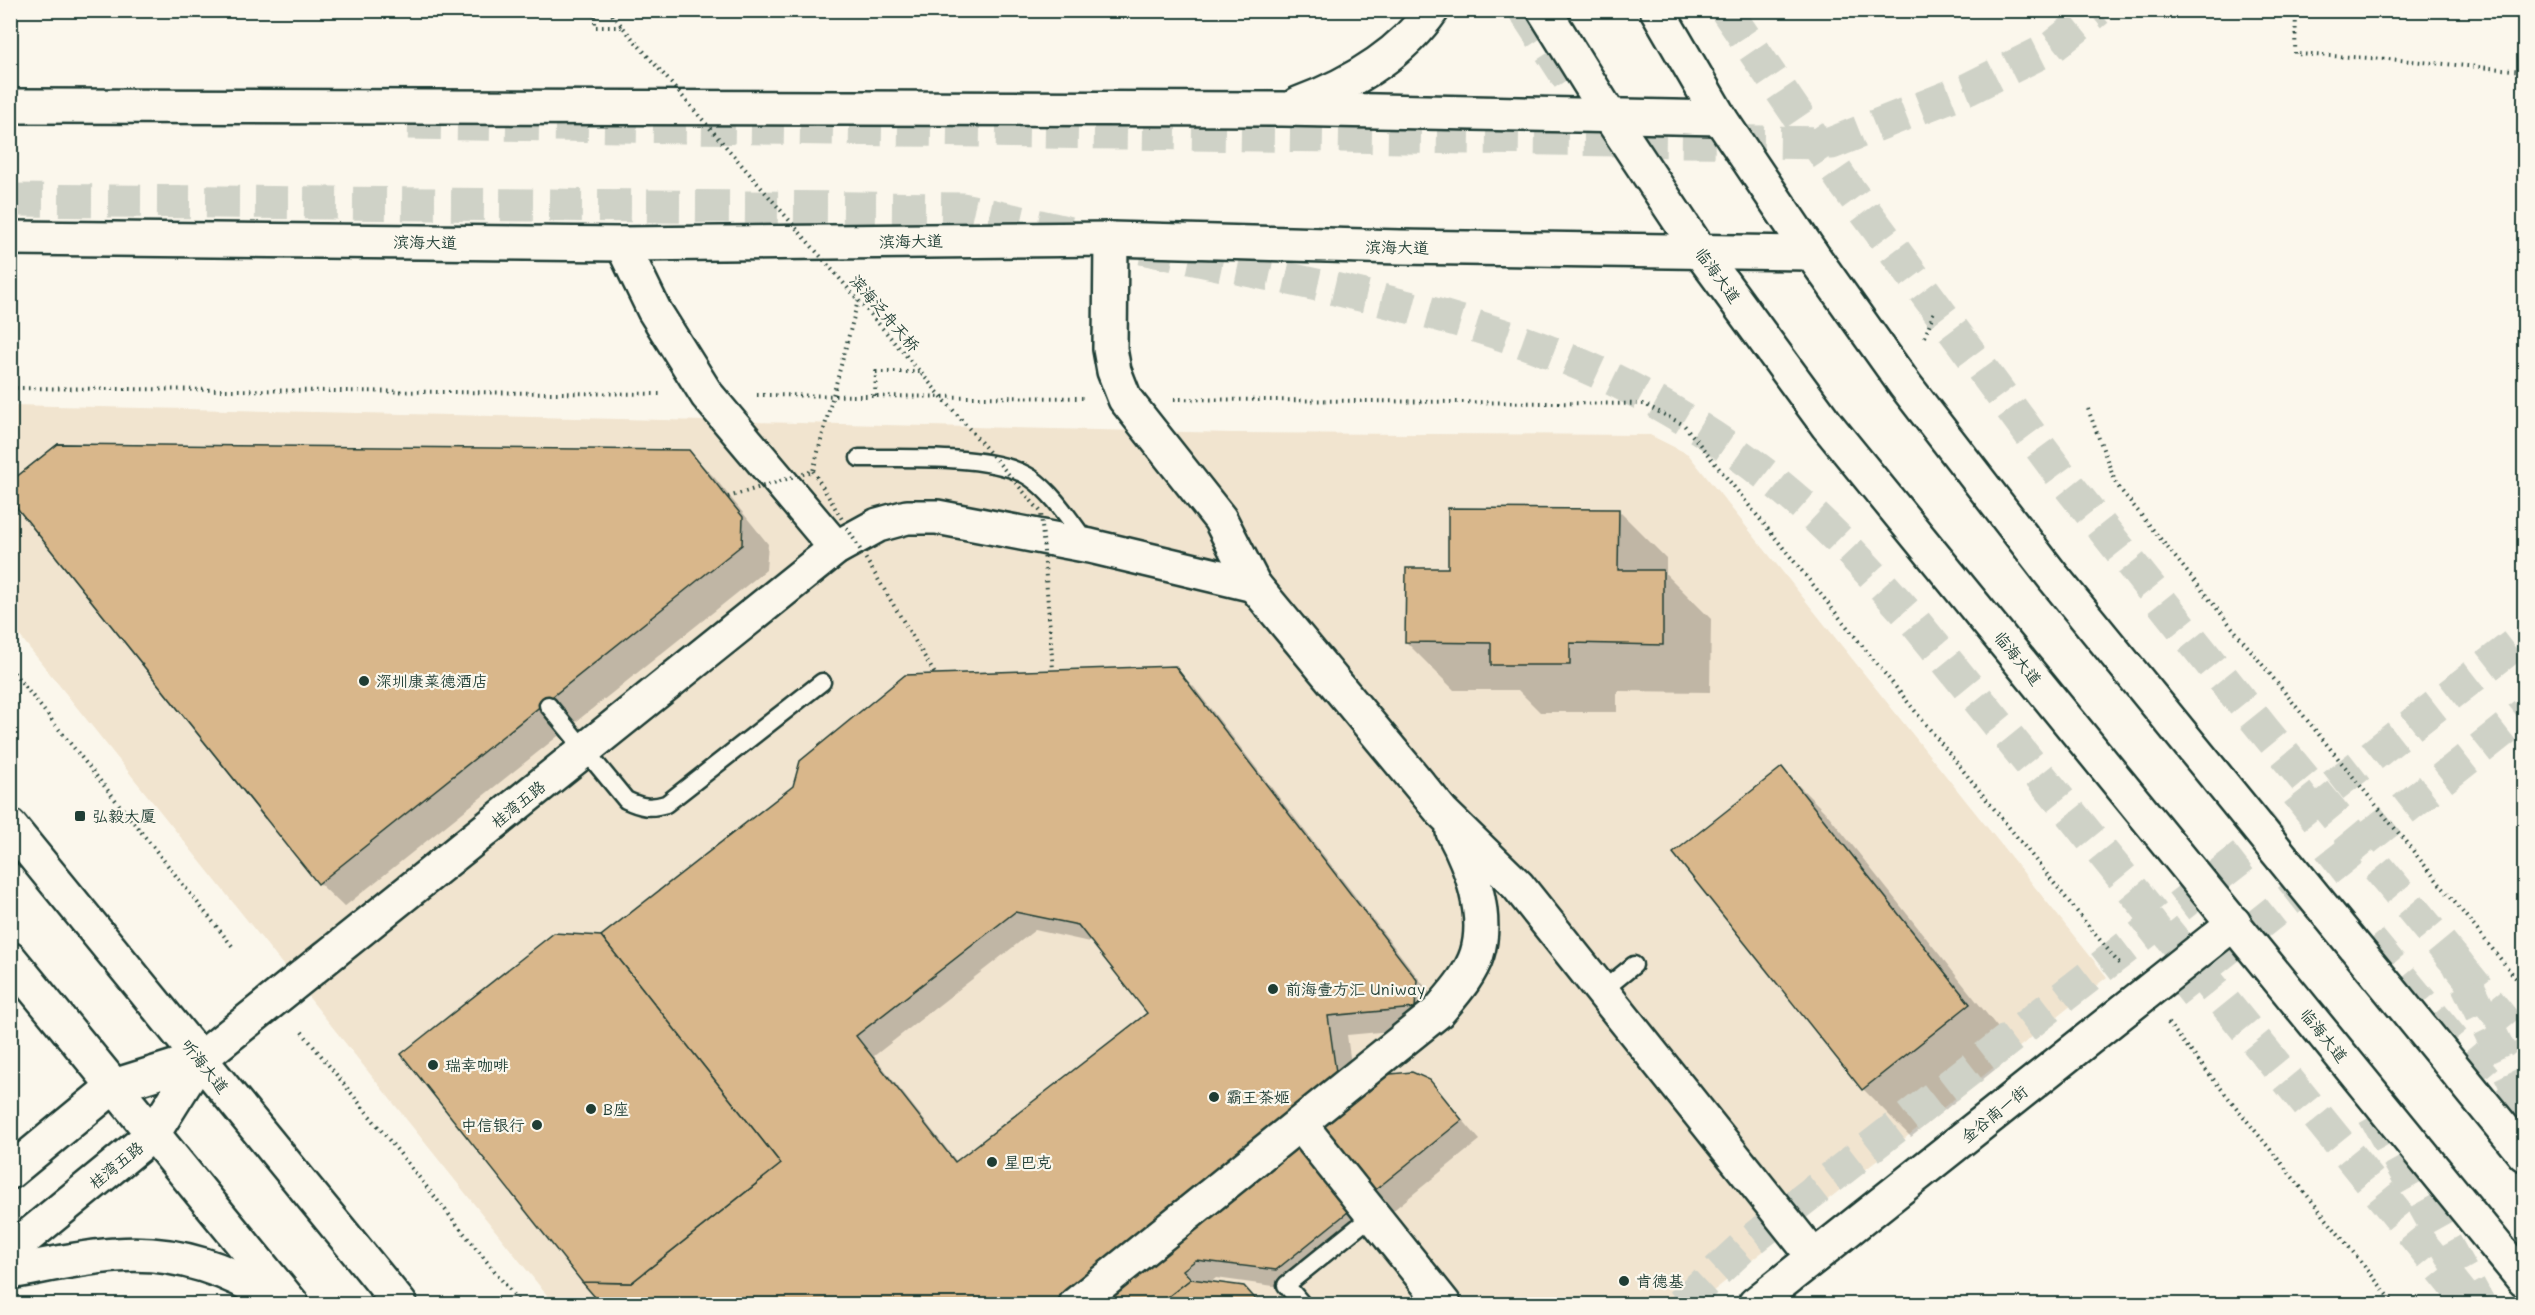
<svg xmlns="http://www.w3.org/2000/svg" width="2535" height="1315" font-family="Mali,'LXGW WenKai TC',sans-serif">
<style>
.built{fill:#f1e4cf}
.shadow{fill:#0003;fill-rule:evenodd}
.building{fill:#d9b78b;stroke:#1f3d34;stroke-width:1.5;fill-rule:evenodd}
.lines{fill:none;stroke-linecap:round;stroke-linejoin:round}
.primary-tunnel{stroke:#cfd2c7;stroke-width:33;stroke-dasharray:33 16;stroke-linecap:butt}
.highway-tunnel{stroke:#cfd2c7;stroke-width:33;stroke-dasharray:33 16;stroke-linecap:butt}
.lane-casing{stroke:#1f3d34;stroke-width:21}
.street-casing{stroke:#1f3d34;stroke-width:38}
.secondary-casing{stroke:#1f3d34;stroke-width:38}
.primary-casing{stroke:#1f3d34;stroke-width:38}
.path{stroke:#1f3d34;stroke-width:4;stroke-dasharray:1.5 4.5;stroke-linecap:butt}
.lane{stroke:#fbf7ec;stroke-width:16}
.street{stroke:#fbf7ec;stroke-width:33}
.secondary{stroke:#fbf7ec;stroke-width:33}
.primary{stroke:#fbf7ec;stroke-width:33}
.path-bridge{stroke:#1f3d34;stroke-width:4;stroke-dasharray:1.5 4.5;stroke-linecap:butt}
.poi-dot{fill:#1f3d34;stroke:#fbf7ec;stroke-width:2}
.labels{text-anchor:middle;stroke-width:4.5;stroke-linejoin:round;paint-order:stroke}
.street-label{font-size:16px;fill:#1f3d34;stroke:#fbf7ec}
.poi-label{font-size:16px;fill:#1f3d34;stroke:#fbf7ec;text-anchor:start}
</style>
<rect width="100%" height="100%" fill="#fbf7ec"/>
<filter id="ink" filterUnits="userSpaceOnUse"><feTurbulence type="fractalNoise" baseFrequency=".0167" numOctaves="2"/><feDisplacementMap in="SourceGraphic" scale="12" xChannelSelector="R" yChannelSelector="G"/><feConvolveMatrix kernelMatrix="1 2 1 2 8 2 1 2 1" color-interpolation-filters="sRGB"/></filter>
<g filter="url(#ink)">
<!-- built -->
<polygon class="built" points="11,405 1232,433 1650,435 1688,454 2107,977 1697,1304 554,1304 11,625"/>
<!-- shadow -->
<g class="shadow">
<polygon points="689,452 714,477 768,544 766,570 344,907 319,883"/>
<polygon points="1618,510 1666,558 1666,574 1711,619 1710,692 1617,691 1617,712 1540,712 1518,690 1454,690 1406,642 1449,570"/>
<path d="M 1174,667 L 1194,687 L 1436,1001 L 1434,1027 L 1347,1035 L 1353,1079 L 1429,1081 L 1480,1140 L 1296,1289 L 1216,1278 L 1210,1283 L 1244,1287 L 1261,1304 L 603,1304 L 583,1281 L 600,938 ZM 1035,930 L 1094,943 L 1149,1013 L 957,1162 L 874,1056 Z"/>
<polygon points="1782,769 1829,816 2017,1052 1911,1137 1863,1089"/>
</g>
<!-- building -->
<g class="building">
<polygon points="58,444 160,446 416,766 354,816 265,818 10,499 10,482"/>
<polygon points="58,444 689,450 743,517 742,545 318,884 10,499 10,482"/>
<polygon points="1448,508 1619,509 1618,570 1663,570 1663,645 1570,643 1570,665 1491,665 1491,643 1405,642 1406,568 1448,568"/>
<path d="M 1175,666 L 1417,980 L 1415,1008 L 1328,1016 L 1337,1079 L 1412,1072 L 1430,1080 L 1462,1120 L 1276,1270 L 1196,1260 L 1183,1270 L 1191,1279 L 1159,1304 L 601,1304 L 582,1282 L 631,1283 L 781,1164 L 601,936 L 793,786 L 800,761 L 905,675 ZM 1015,912 L 1078,925 L 1147,1013 L 955,1162 L 856,1036 Z"/>
<polygon points="1782,767 1970,1004 1862,1090 1673,853"/>
<polygon points="554,933 601,936 781,1164 631,1283 582,1282 401,1054"/>
<polygon points="1191,1279 1244,1286 1260,1304 1159,1304"/>
</g>
<g class="lines">
<!-- primary-tunnel -->
<g class="primary-tunnel">
<polyline points="1524,10 1570,81"/>
<polyline points="2370,940 2524,1126"/>
<polyline points="2457,963 2524,1046"/>
<polyline points="2173,992 2524,714"/>
<polyline points="2374,1115 2479,1304"/>
<polyline points="1681,1304 1745,1245 2524,637"/>
</g>
<!-- highway-tunnel -->
<g class="highway-tunnel">
<polyline points="1726,10 1844,183 2068,485 2264,730 2457,963 2524,1102"/>
<polyline points="408,123 1832,143 1968,89 2052,47 2098,10"/>
<polyline points="10,200 963,209 1071,233"/>
<path d="M 1142,248 C 1299,282 1482,312 1624,385 C 1690,419 1757,463 1811,513 C 1848,547 1881,584 1914,621 L 2470,1304"/>
</g>
<defs>
<g id="lane">
<path d="M 859,458 C 904,459 994,453 1031,478 C 1054,494 1071,522 1088,544"/>
<path d="M 548,705 L 626,800 C 641,807 650,809 666,804 L 822,682"/>
<polyline points="1602,991 1634,965"/>
<polyline points="1302,1304 1286,1285 1373,1215"/>
</g>
<g id="street">
<polyline points="1111,239 1110,349 1114,371 1125,399 1220,519 1254,585 1442,812 1518,886 1814,1257"/>
<polyline points="622,244 654,310 707,395 836,548"/>
<polyline points="200,1059 836,548 878,525 907,517 937,517 1090,546 1254,585"/>
<polyline points="1300,1124 1444,1304"/>
<path d="M 1076,1304 L 1438,1012 C 1453,994 1470,976 1477,954 C 1489,915 1471,865 1453,832"/>
<polyline points="1755,1304 2234,923"/>
</g>
<g id="secondary">
<polyline points="1544,10 1611,118 1701,253 1827,425 2524,1280"/>
<polyline points="1657,10 1720,118 1811,253 1905,385 2054,578 2524,1154"/>
<polyline points="10,826 400,1304"/>
<polyline points="10,959 292,1304"/>
<polyline points="10,1172 114,1086 200,1059"/>
<polyline points="10,1251 153,1134 200,1059"/>
<path d="M 10,1272 C 45,1266 81,1257 116,1255 C 175,1250 234,1270 281,1304"/>
</g>
<g id="primary">
<path d="M 1298,104 C 1349,85 1400,56 1432,10"/>
<polyline points="10,106 1282,109 1720,118"/>
<polyline points="10,238 622,244 1111,239 1400,247 1811,253"/>
</g>
</defs>
<!-- lane casing -->
<use href="#lane" class="lane-casing"/>
<!-- street casing -->
<use href="#street" class="street-casing"/>
<!-- secondary casing -->
<use href="#secondary" class="secondary-casing"/>
<!-- primary casing -->
<use href="#primary" class="primary-casing"/>
<!-- path -->
<g class="path">
<polyline points="595,10 595,27 622,27"/>
<polyline points="2296,10 2295,54 2388,59 2524,71"/>
<polyline points="1925,337 1934,311"/>
<polyline points="10,388 663,394"/>
<polyline points="757,395 1086,398"/>
<polyline points="875,396 876,372 920,372"/>
<polyline points="1174,399 1644,404 1684,425 2121,966"/>
<polyline points="2088,409 2116,484 2524,988"/>
<polyline points="10,668 233,947"/>
<polyline points="2168,1023 2395,1304"/>
<polyline points="302,1032 521,1304"/>
<polyline points="115,1304 146,1304"/>
</g>
<!-- lane -->
<use href="#lane" class="lane"/>
<!-- street -->
<use href="#street" class="street"/>
<!-- secondary -->
<use href="#secondary" class="secondary"/>
<!-- primary -->
<use href="#primary" class="primary"/>
<!-- path-bridge -->
<g class="path-bridge">
<polyline points="608,10 1041,512 1053,670"/>
<polyline points="813,471 935,674"/>
<polyline points="728,497 813,471 858,301"/>
</g>
</g>
</g>
<!-- markers -->
<g class="poi-dot">
<circle cx="364" cy="681" r="6"/>
<rect x="74" y="810" width="12" height="12" rx="3"/>
<circle cx="1273" cy="989" r="6"/>
<circle cx="433" cy="1065" r="6"/>
<circle cx="1214" cy="1097" r="6"/>
<circle cx="591" cy="1109" r="6"/>
<circle cx="537" cy="1125" r="6"/>
<circle cx="992" cy="1162" r="6"/>
<circle cx="1624" cy="1281" r="6"/>
</g>
<g class="labels">
<!-- street labels -->
<g class="street-label">
<text transform="translate(911 241) rotate(-1)" y="6">滨海大道</text>
<text transform="translate(425 242) rotate(1)" y="6">滨海大道</text>
<text transform="translate(1397 247) rotate(1)" y="6">滨海大道</text>
<text transform="translate(1718 275) rotate(54)" y="6">临海大道</text>
<text transform="translate(885 313) rotate(49)" y="6">滨海泛舟天桥</text>
<text transform="translate(2018 658) rotate(51)" y="6">临海大道</text>
<text transform="translate(518 804) rotate(-39)" y="6">桂湾五路</text>
<text transform="translate(2324 1035) rotate(51)" y="6">临海大道</text>
<text transform="translate(205 1066) rotate(51)" y="6">听海大道</text>
<text transform="translate(1994 1114) rotate(-39)" y="6">金谷南一街</text>
<text transform="translate(116 1165) rotate(-39)" y="6">桂湾五路</text>
</g>
<!-- poi labels -->
<g class="poi-label">
<text x="376" y="687">深圳康莱德酒店</text>
<text x="92" y="822">弘毅大厦</text>
<text x="1285" y="995">前海壹方汇 Uniway</text>
<text x="445" y="1071">瑞幸咖啡</text>
<text x="1226" y="1103">霸王茶姬</text>
<text x="603" y="1115">B座</text>
<text x="525" y="1131" text-anchor="end">中信银行</text>
<text x="1004" y="1168">星巴克</text>
<text x="1636" y="1287">肯德基</text>
</g>
</g>
<!-- margin -->
<rect width="2535" height="1315" fill="none" stroke="#fbf7ec" stroke-width="36"/>
<rect x="18" y="18" width="2499" height="1279" fill="none" stroke="#1f3d34" stroke-width="2" filter="url(#ink)"/>
</svg>
